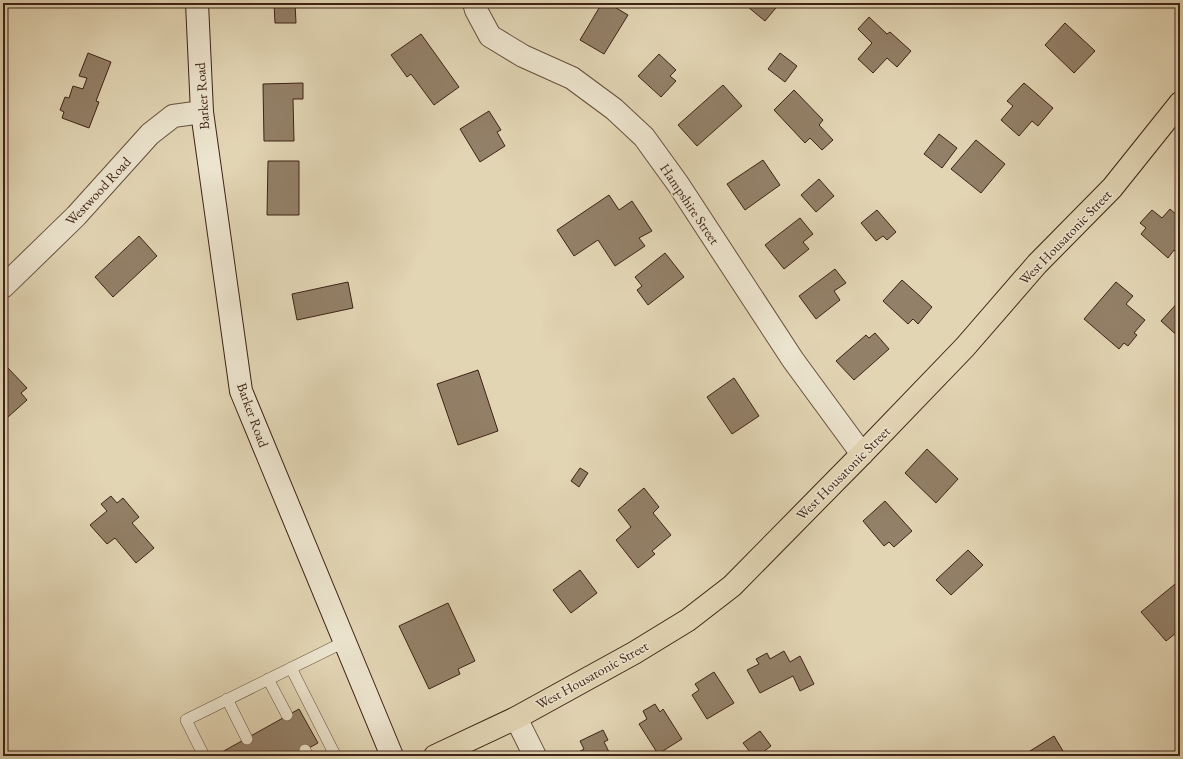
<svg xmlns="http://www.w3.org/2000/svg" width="1183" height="759" font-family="'EB Garamond',serif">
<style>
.building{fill:#938068;stroke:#3e2315}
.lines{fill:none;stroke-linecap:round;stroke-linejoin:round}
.lane-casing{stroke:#67503d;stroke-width:12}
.street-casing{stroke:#67503d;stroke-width:24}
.secondary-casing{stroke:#3e2315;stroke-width:24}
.highway-casing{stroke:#3e2315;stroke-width:24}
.lane{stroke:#ece4ce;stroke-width:11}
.street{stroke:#ece4ce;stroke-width:22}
.secondary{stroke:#ece4ce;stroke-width:22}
.highway{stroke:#e2d5b4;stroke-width:22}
.labels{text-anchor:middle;stroke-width:3;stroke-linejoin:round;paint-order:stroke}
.street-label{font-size:14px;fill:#3e2315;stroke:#ece4ce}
</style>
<rect width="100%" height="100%" fill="#e2d5b4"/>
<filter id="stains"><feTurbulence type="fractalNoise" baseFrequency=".005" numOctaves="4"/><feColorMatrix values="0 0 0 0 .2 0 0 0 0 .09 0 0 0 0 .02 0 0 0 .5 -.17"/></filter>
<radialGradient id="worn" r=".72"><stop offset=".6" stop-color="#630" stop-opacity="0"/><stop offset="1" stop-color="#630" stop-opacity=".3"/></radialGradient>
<!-- building -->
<g class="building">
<polygon points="274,3 295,3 296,23 275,23"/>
<polygon points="602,3 608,3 628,15 604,54 580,40"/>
<polygon points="752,3 780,3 765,21 748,7"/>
<polygon points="869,17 887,34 890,32 911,51 897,67 887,58 873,73 858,59 872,43 858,29"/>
<polygon points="1065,23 1095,51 1074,73 1045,45"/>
<polygon points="421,34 459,87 434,105 411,74 407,77 391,55"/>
<polygon points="88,53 111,62 96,101 99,102 89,128 62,118 64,112 60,110 65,97 69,98 73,86 83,89 87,78 79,76"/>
<polygon points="780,53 797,66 785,82 768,69"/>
<polygon points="659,54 676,70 670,76 676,81 661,97 638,76"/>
<polygon points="303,83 303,99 293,99 294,141 264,141 263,84"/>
<polygon points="1024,83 1053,108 1038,126 1032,121 1019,136 1001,120 1013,106 1007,101"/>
<polygon points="723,85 742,106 697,146 678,125"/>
<polygon points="794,90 823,120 819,125 833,140 822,150 810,138 805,143 774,110"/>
<polygon points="489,111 501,130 497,132 505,146 480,162 460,129"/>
<polygon points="939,134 957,148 942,168 924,154"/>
<polygon points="976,140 1005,164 981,193 951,169"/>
<polygon points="763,160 780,185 745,210 727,184"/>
<polygon points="268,161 299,161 299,215 267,215"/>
<polygon points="819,179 834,196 816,212 801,195"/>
<polygon points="609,195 619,210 632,201 652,231 639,238 645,246 615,266 598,240 574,256 557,230"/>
<polygon points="1170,209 1180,218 1180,256 1174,250 1168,258 1141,234 1146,228 1140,223 1152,210 1162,218"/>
<polygon points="877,210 896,232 887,240 883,236 876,241 861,223"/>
<polygon points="800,218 813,234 803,242 809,249 784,269 765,245"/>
<polygon points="139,236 157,256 113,297 95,277"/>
<polygon points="665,253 684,277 648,305 637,290 642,286 635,277"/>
<polygon points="835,269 846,283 834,291 840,300 816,319 799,296"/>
<polygon points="902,280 932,307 918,324 913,319 908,324 883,301"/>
<polygon points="348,282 353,308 297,320 292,294"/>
<polygon points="1116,282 1133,296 1126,304 1145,320 1134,333 1137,335 1128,346 1124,343 1119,349 1084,319"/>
<polygon points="1180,300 1180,338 1161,321"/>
<polygon points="875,333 889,349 854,380 836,361 866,335 869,338"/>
<polygon points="7,367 27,388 21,393 27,400 8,417 3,411 3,371"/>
<polygon points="478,370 498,431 458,445 437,384"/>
<polygon points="734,378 759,416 732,434 707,397"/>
<polygon points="927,449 958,479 936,503 905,473"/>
<polygon points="580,468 588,473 579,487 571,481"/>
<polygon points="644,488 659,507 653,513 671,535 652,551 655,554 638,568 616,540 631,527 618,510"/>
<polygon points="111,496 117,503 123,498 139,517 132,523 154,548 136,563 115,538 107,544 90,525 107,511 101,504"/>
<polygon points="885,501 912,531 894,547 889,542 884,546 863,521"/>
<polygon points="968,550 983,565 951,595 936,580"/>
<polygon points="580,570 597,593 571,613 553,590"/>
<polygon points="1180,580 1180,624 1177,626 1180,630 1166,641 1141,612"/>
<polygon points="448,603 475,661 458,669 460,674 429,689 399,626"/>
<polygon points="784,651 790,662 800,656 814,684 800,691 793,676 760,693 747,670 759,664 756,659 767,653 770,659"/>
<polygon points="714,672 734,703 707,719 692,695 699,690 695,684"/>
<polygon points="655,704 660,712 663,709 682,739 658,754 639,724 647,719 643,711"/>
<polygon points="299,709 318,743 294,756 225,756 222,752"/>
<polygon points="603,730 608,740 604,742 611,756 578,756 577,753 584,749 580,741"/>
<polygon points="760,731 771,746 758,756 753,756 743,743"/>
<polygon points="1054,736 1066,756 1022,756"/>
</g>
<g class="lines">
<defs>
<g id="lane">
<polyline points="291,668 334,753 328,756"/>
<polyline points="268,679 287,715"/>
<polyline points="227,699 247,739"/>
<polyline points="305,750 308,756"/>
<polyline points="204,756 186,720 344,642"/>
</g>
<g id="street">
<polyline points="474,3 476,10 490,36 523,56 572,78 614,109 644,137 678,184 793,360 862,454"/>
<polyline points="3,287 76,216 150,134 173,116 202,112"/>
<polyline points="516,718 535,756"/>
</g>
<polyline id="secondary" points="197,3 202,112 241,391 392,756"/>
<polyline id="highway" points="435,756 516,718 634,653 688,620 732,586 862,454 965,347 1037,264 1112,188 1180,103"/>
</defs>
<!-- lane casing -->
<use href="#lane" class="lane-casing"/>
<!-- street casing -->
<use href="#street" class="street-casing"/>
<!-- secondary casing -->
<use href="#secondary" class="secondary-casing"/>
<!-- highway casing -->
<use href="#highway" class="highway-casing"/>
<!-- lane -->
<use href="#lane" class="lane"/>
<!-- street -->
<use href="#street" class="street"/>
<!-- secondary -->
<use href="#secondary" class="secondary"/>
<!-- highway -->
<use href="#highway" class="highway"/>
</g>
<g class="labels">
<!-- street labels -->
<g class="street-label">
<text transform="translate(202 96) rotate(-94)" y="5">Barker Road</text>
<text transform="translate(98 191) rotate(-47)" y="5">Westwood Road</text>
<text transform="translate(690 204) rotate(56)" y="5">Hampshire Street</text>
<text transform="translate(1065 237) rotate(-46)" y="5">West Housatonic Street</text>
<text transform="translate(253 415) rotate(70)" y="5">Barker Road</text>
<text transform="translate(843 473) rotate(-45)" y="5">West Housatonic Street</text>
<text transform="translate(592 675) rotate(-29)" y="5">West Housatonic Street</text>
</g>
</g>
<!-- margin -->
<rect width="1183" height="759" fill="none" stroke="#e2d5b4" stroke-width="16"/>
<rect x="4" y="4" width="1175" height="751" fill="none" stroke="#3e2315" stroke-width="2"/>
<rect x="8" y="8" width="1167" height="743" fill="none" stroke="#3e2315"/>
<rect width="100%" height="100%" filter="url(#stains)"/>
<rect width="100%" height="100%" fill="url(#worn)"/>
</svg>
